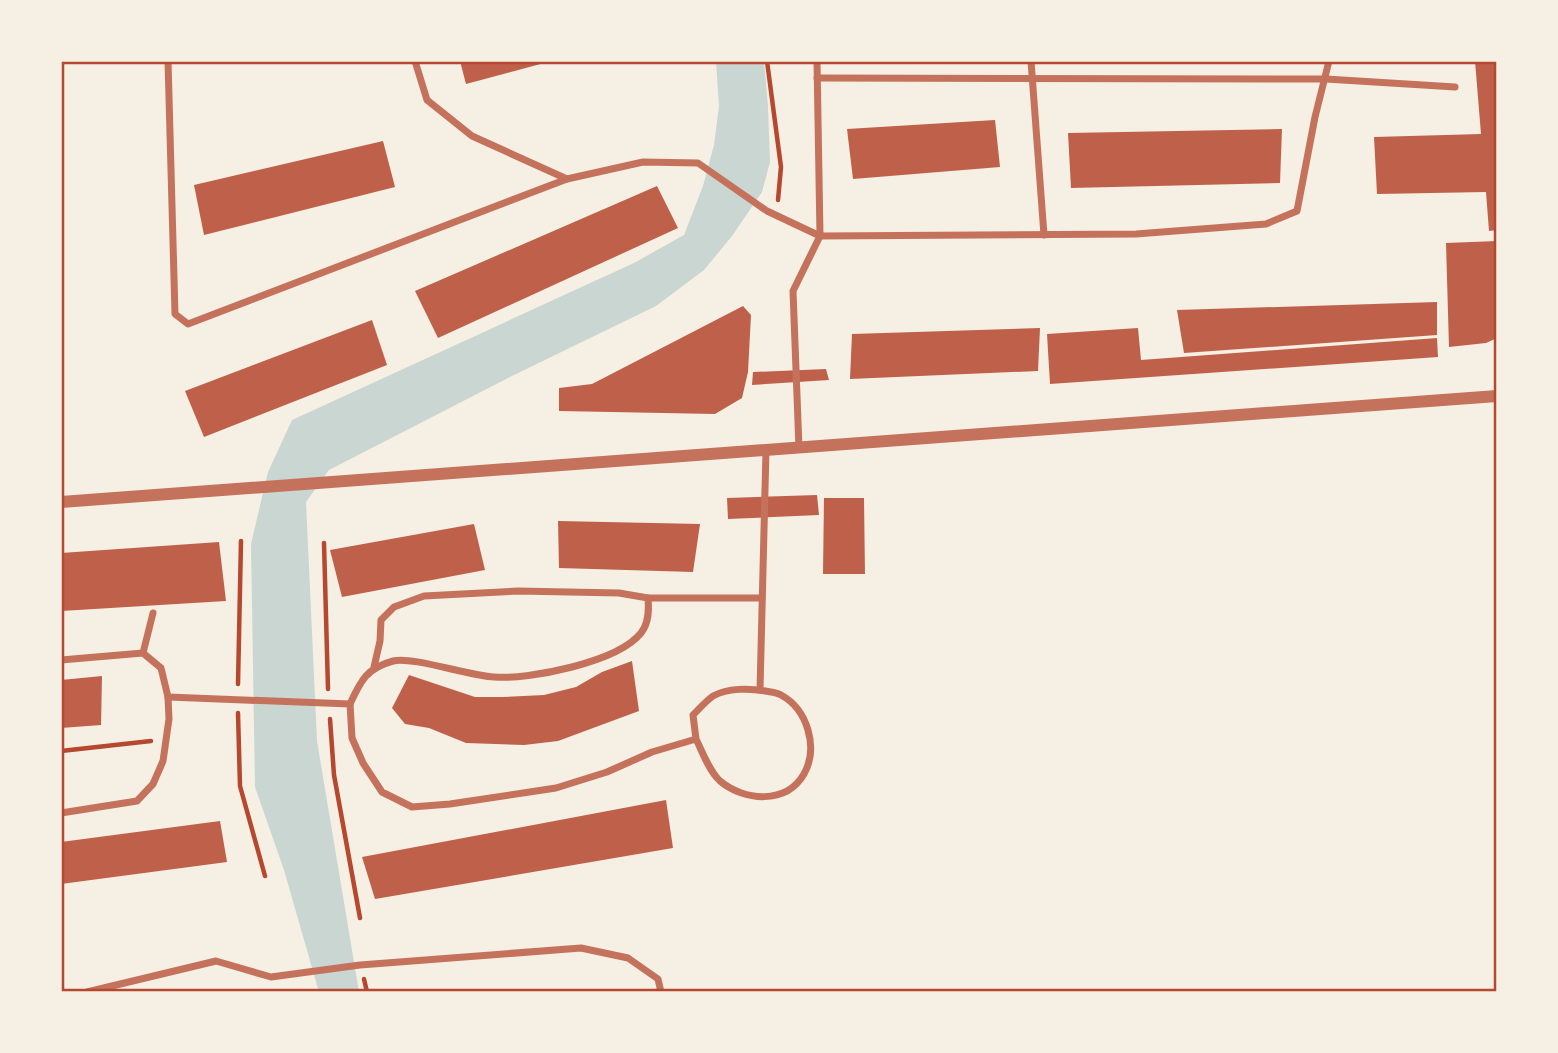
<svg xmlns="http://www.w3.org/2000/svg" width="1558" height="1053" font-family="Barlow,sans-serif">
<style>
.water{fill:#c9d6d2}
.building{fill:#bf614a}
.lines{fill:none;stroke-linecap:round;stroke-linejoin:round}
.path{stroke:#b5482f;stroke-width:4.5}
.minor{stroke:#c5725c;stroke-width:7}
.tertiary{stroke:#c5725c;stroke-width:12}
.neatline{fill:none;stroke:#b5482f;stroke-width:2.5}
</style>
<rect width="100%" height="100%" fill="#f6efe4"/>
<!-- water -->
<polygon class="water" points="716,61 764,61 768,107 770,162 762,192 732,236 704,270 656,306 514,375 329,470 306,502 317,741 359,992 319,992 284,870 255,787 251,544 268,472 292,420 634,263 684,235 703,186 714,145 719,106"/>
<!-- building -->
<g class="building">
<polygon points="460,61 548,61 548,62 466,84"/>
<polygon points="1475,61 1497,61 1497,230 1489,231 1486,192 1377,194 1374,137 1481,134"/>
<polygon points="995,120 1000,167 853,179 847,129"/>
<polygon points="1282,129 1280,183 1071,188 1068,133"/>
<polygon points="383,141 395,187 204,235 194,185"/>
<polygon points="657,186 678,228 438,338 415,291"/>
<polygon points="1497,241 1497,338 1486,343 1449,347 1446,243"/>
<polygon points="1437,302 1437,335 1184,353 1177,310"/>
<polygon points="743,306 751,315 748,372 742,398 715,414 559,411 559,388 592,384"/>
<polygon points="372,320 387,365 204,437 185,391"/>
<polygon points="1040,328 1038,371 850,379 852,334"/>
<polygon points="1138,328 1141,360 1437,338 1438,357 1050,384 1047,334"/>
<polygon points="826,369 829,380 752,385 753,372"/>
<polygon points="817,495 819,515 728,519 727,498"/>
<polygon points="824,498 864,498 865,574 823,574"/>
<polygon points="558,521 700,524 693,572 559,568"/>
<polygon points="474,524 485,570 342,597 330,550"/>
<polygon points="219,542 226,601 61,611 61,553"/>
<polygon points="632,661 639,711 558,741 524,745 466,743 429,728 405,724 392,708 409,675 475,697 503,697 544,695 576,687 602,672"/>
<polygon points="102,676 101,725 61,728 61,680"/>
<polygon points="666,800 673,848 375,899 362,857"/>
<polygon points="220,821 227,862 61,884 61,842"/>
</g>
<g class="lines">
<!-- path -->
<g class="path">
<polyline points="767,61 781,167 778,200"/>
<polyline points="324,543 328,689"/>
<polyline points="238,684 241,541"/>
<polyline points="238,713 240,786 265,876"/>
<polyline points="330,719 334,775 360,918"/>
<polyline points="61,751 151,741"/>
<polyline points="364,979 367,992"/>
</g>
<!-- minor -->
<g class="minor">
<polyline points="168,61 175,314 188,324 567,179"/>
<polyline points="415,61 427,100 472,136 567,179 643,162 698,163 767,211 820,236 1136,234 1266,224 1297,211 1315,117 1329,61"/>
<polyline points="1031,61 1044,235"/>
<polyline points="817,78 1326,79 1455,87"/>
<polyline points="799,448 793,291 820,236 817,61"/>
<polyline points="648,598 762,598"/>
<polyline points="143,653 153,613"/>
<polyline points="61,660 143,653 161,668 168,697 169,719 163,761 153,784 137,801 61,813"/>
<polyline points="760,690 766,450"/>
<path d="M 168,697 L 350,704 L 352,738 L 363,763 L 382,792 L 412,807 L 450,804 L 556,788 L 607,772 L 652,752 L 696,739 C 702,751 709,771 720,781 C 744,801 786,805 804,774 C 819,747 807,709 781,695 C 777,692 770,692 765,691 C 749,688 728,688 713,696 C 706,701 699,709 693,715 L 696,739"/>
<path d="M 350,704 C 361,680 367,668 393,661 C 412,656 469,676 494,677 C 529,680 618,662 641,633 C 649,623 649,610 648,598 L 619,593 L 518,591 L 424,596 L 394,607 L 381,620 L 380,641 L 374,667"/>
<polyline points="87,992 216,961 271,977 360,965 581,948 628,958 658,979 661,992"/>
</g>
<!-- tertiary -->
<polyline class="tertiary" points="61,502 1497,396"/>
</g>
<!-- border -->
<rect width="1558" height="1053" fill="none" stroke="#f6efe4" stroke-width="126"/>
<rect x="63" y="63" width="1432" height="927" class="neatline"/>
</svg>
